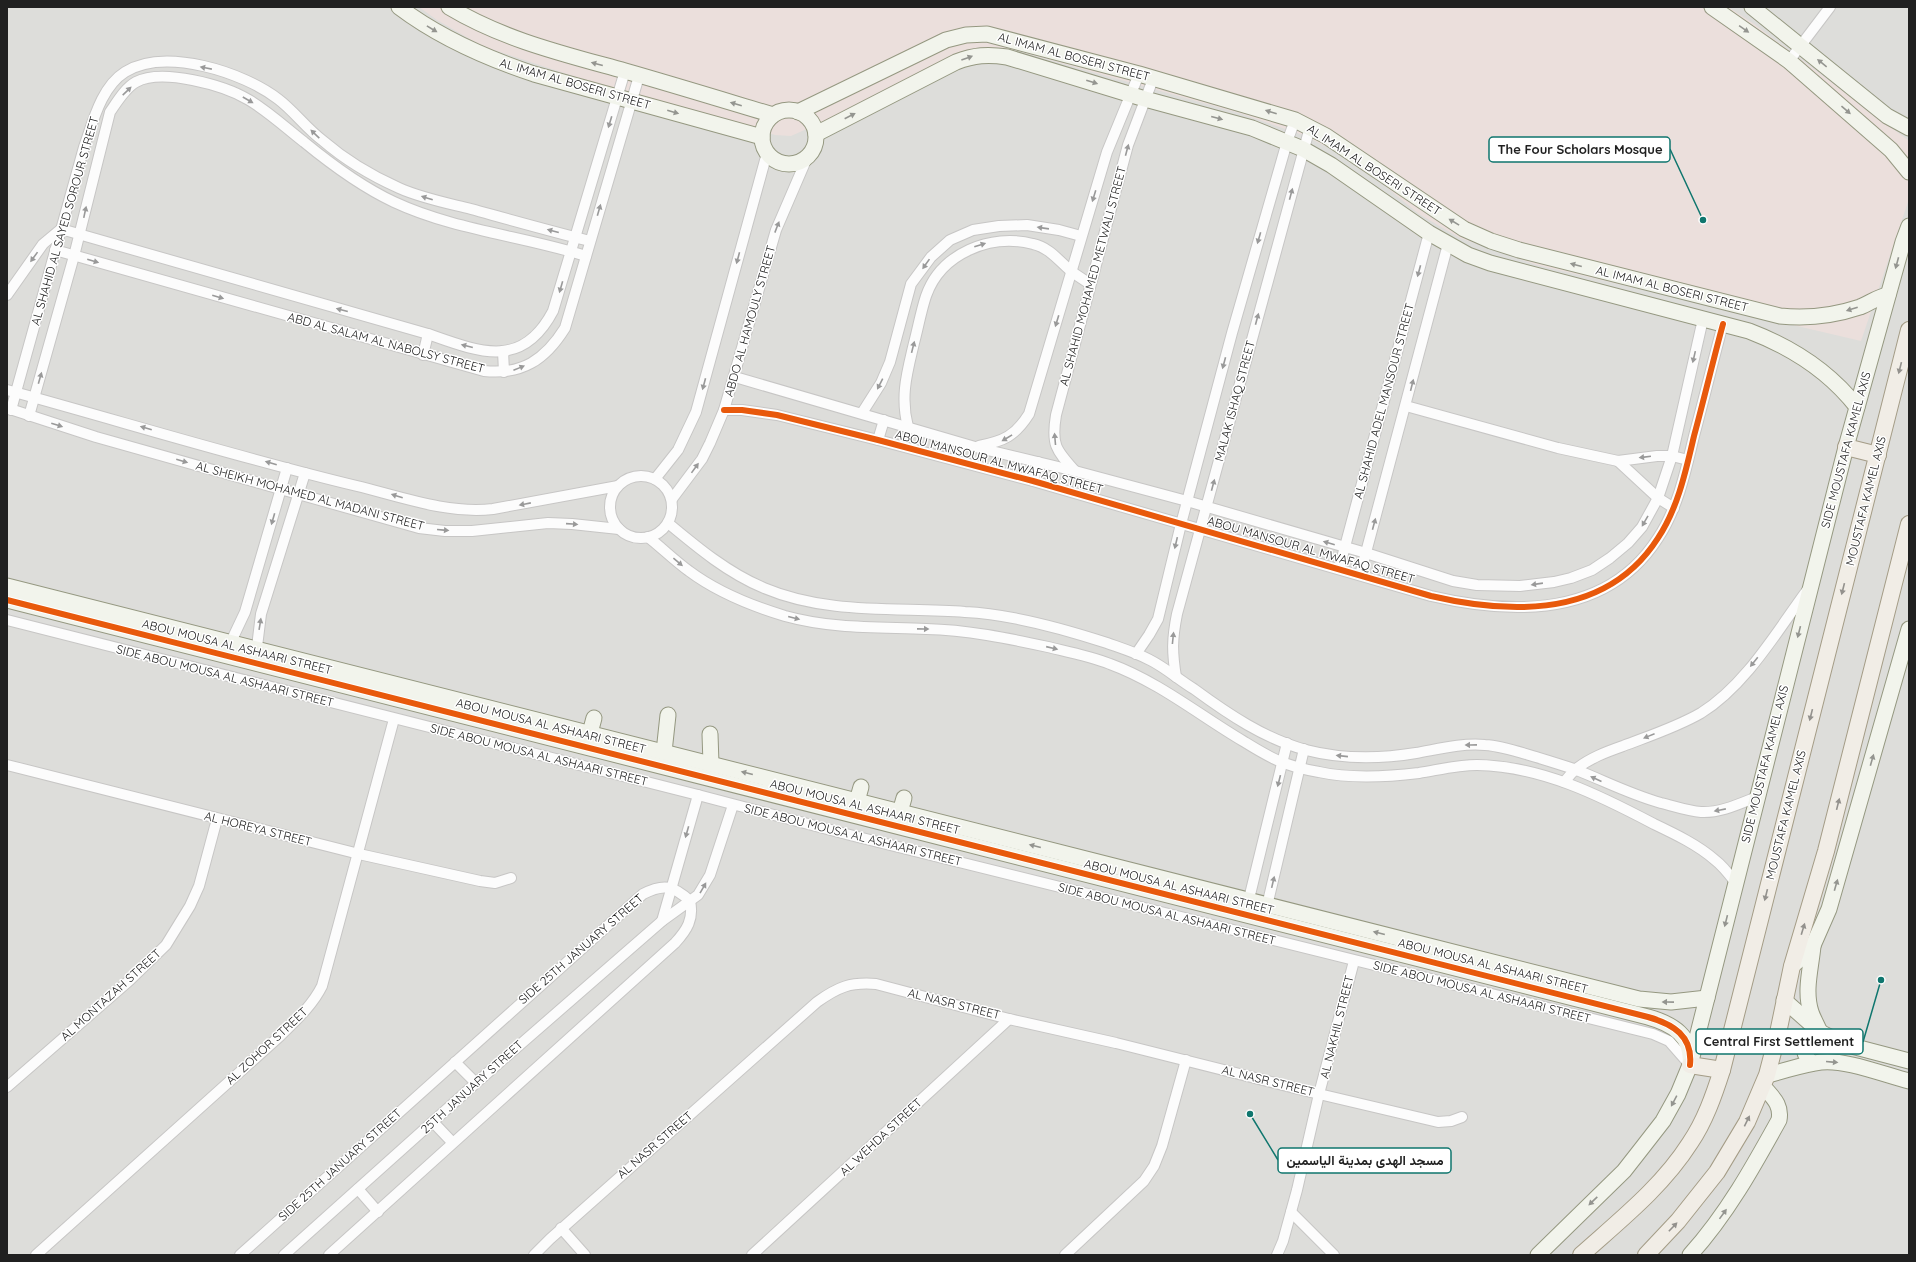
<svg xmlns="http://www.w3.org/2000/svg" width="1916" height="1262" font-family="Quicksand,Vazirmatn,sans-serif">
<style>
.residential{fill:#ddddda}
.commercial{fill:#ebdfdc}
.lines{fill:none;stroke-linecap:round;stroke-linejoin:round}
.street-casing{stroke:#c7c6c5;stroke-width:12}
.secondary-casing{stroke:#959881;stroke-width:17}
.primary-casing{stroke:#a49c86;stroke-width:18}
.street{stroke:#fcfcfc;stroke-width:10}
.secondary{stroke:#f2f4ec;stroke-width:15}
.primary{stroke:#f1ede6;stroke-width:16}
.cycleway-casing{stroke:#fff;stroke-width:8}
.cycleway{stroke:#e8590c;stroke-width:6}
.oneway{fill:#949590}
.oneway2{fill:#999}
.oneway3{fill:#93918d}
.labels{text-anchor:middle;stroke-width:3;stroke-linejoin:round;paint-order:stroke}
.street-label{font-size:12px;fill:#202020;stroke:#fff}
.leader{fill:none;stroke:#0f766e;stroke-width:1.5}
.callout-dot{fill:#0f766e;stroke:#fff;stroke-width:1.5}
.callout{fill:#fff;stroke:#0f766e;stroke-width:1.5}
.callout-label{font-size:13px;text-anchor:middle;font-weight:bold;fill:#202020}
</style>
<rect width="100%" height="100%" fill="#eeede9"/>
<!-- residential -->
<rect class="residential" x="7" y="7" width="1902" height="1248"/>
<!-- commercial -->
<polygon class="commercial" points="419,7 1728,7 1754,24 1909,141 1909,199 1861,341 1537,265 1460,238 1419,214 1385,186 1329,148 1303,135 1239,113 1014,50 987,49 791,136 775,135 712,116 621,92 482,46 437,20"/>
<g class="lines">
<defs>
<g id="street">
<polyline points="1789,61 1830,7"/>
<path d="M 55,250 L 484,371 C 522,375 545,360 565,328 L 639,76"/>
<path d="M 7,295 L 43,244 L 61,229 L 428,334 C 479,352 522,370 553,311 L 625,71"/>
<polyline points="503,351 504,372"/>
<polyline points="423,355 428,334"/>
<polyline points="735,377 975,447 1075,471 1187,501 1366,553 1453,581 1477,585 1520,586 1554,582 1571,578 1592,570 1610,558 1628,543 1642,527 1658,498 1672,456 1703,319"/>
<path d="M 7,390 C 124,422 240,458 357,486 C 402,497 447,514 493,509 L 618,486"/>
<polyline points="1406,406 1558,448 1618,461 1657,456 1672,456 1688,460"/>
<polyline points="7,408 96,437 419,528 445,531 472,531 548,523 572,524 619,529"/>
<path d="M 11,410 L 84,147 C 93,122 101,87 125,72 C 165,47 243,72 278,99 C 294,111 306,128 322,140 C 344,159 372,176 399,188 C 421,198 447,203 471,209 C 511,220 550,231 590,241"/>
<path d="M 724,410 L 742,410 L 777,415 L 878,440 L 1033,481 L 1431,596 C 1512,615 1607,618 1658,538 C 1678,508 1686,470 1694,436 C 1704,399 1713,361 1723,324"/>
<polyline points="862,413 881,383 890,362 911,284 931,257 950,240 973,230 999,226 1027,225 1059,230 1081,236"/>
<path d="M 29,416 L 74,256 L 110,112 C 117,102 125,88 136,82 C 162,68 224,85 249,100 C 269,112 286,128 304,142 C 332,165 362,187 394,202 C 454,230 523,236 586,256"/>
<path d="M 908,427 C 900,396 907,373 914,343 C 918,328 921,311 926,296 C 941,253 991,233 1033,244 C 1049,247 1060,262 1072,272 C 1078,276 1084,280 1090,284"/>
<polyline points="878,440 884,420"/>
<path d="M 979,446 C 1004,441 1015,436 1029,414 L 1107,152 L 1139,74"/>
<polyline points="1618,461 1658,498 1674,508"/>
<path d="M 1075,471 C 1056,450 1051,445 1056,415 L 1128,145 L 1153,79"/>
<circle cx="641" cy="507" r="31"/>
<polyline points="655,479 678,450 696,412 767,153"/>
<polyline points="1033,481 1038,462"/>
<polyline points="672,499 702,459 710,443 724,410 776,230 807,158"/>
<path d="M 668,523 C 698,548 728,573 764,588 C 828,615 897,607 965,612 C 1010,614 1064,629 1107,643 C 1121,648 1137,653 1150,660 C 1166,668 1179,680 1194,689 C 1228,714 1265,739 1306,750 C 1341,759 1380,759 1416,753 C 1439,749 1461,743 1485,745 C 1502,746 1519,752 1536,757 C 1549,761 1562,765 1574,769 C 1605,781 1629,794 1661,803 C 1674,806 1687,811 1701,812 C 1720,813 1739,804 1757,797"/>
<path d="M 648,537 C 662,548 675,561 689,571 C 717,592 752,606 785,616 C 832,629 878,627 926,629 C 967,630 1007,638 1048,647 C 1069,652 1090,656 1110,664 C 1159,682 1199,715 1243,741 C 1256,749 1270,758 1284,763 C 1295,767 1307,770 1319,772 C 1351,779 1386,777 1419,773 C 1438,770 1457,765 1477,765 C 1541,766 1599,795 1654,824 C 1675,834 1698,845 1715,860 C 1723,866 1729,874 1735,882"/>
<polyline points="1339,569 1429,233"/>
<polyline points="1360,575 1448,244"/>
<polyline points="7,620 698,795 850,835 1653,1034 1669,1041 1690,1065"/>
<polyline points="228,648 245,612 287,468"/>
<polyline points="1136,654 1149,635 1158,619 1181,524 1232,333 1287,142 1295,120"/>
<polyline points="256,655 261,614 305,473"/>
<path d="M 1176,677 C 1172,652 1172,639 1177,614 L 1310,127"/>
<polyline points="7,765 359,854 480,881 495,883 511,878"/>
<path d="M 1564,782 C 1568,778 1572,772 1576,769 C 1590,758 1606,752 1623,746 C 1649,736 1677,727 1701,713 C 1746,685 1777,631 1808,589"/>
<polyline points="1247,907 1287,743"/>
<polyline points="1266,910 1304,749"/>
<polyline points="662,921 698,795"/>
<polyline points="455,1062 476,1083"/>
<polyline points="7,1087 130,980 166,945 190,906 199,886 217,819"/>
<polyline points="433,1122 452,1142"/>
<polyline points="358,1189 378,1212"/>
<polyline points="1291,1212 1334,1255"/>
<polyline points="561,1228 585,1255"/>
<path d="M 36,1255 L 280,1036 C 296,1020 312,1006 322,986 L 394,719"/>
<path d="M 240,1255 L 643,894 C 664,883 674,886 690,901 C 694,919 687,930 675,943 L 329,1255"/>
<polyline points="284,1255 476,1083 662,921 698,895 710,875 733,805"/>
<path d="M 534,1255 L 550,1239 L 817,1002 C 838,987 850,982 876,984 L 1009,1019 L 1116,1043 L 1319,1094 L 1438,1122 L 1451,1121 L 1462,1117"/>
<polyline points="752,1255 1009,1019"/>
<polyline points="1065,1255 1144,1181 1154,1166 1162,1146 1186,1060"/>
<polyline points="1277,1255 1283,1241 1297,1190 1319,1094 1354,961"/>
</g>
<g id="secondary">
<path d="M 399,7 C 440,38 486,58 534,74 L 762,137"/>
<path d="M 449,7 C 504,40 564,54 625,71 C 674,85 723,100 773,115"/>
<polyline points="1712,7 1789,61 1891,150 1909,172"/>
<polyline points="1752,7 1887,116 1909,128"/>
<circle cx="789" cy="137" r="27"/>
<path d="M 798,112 L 946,40 L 966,35 L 987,34 L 1139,74 L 1295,120 L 1326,136 L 1464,229 L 1491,241 L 1519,250 L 1780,316 C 1808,319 1833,316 1860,307 C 1870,303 1877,297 1888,295"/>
<path d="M 816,134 L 956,62 C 974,55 988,54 1007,57 L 1145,99 L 1252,128 L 1303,149 L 1331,165 L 1429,233 L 1468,255 L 1490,263 L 1749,331 C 1791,347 1829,371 1857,407"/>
<polyline points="7,586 1639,999 1671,1002 1707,998"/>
<path d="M 7,600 L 1648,1017 C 1673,1024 1693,1036 1690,1065"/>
<polyline points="590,733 594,718"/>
<polyline points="710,734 711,764"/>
<polyline points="664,752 668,715"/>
<polyline points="857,801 861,787"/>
<polyline points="900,812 904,798"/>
<polyline points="1792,966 1811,950 1829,909 1909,629"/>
<polyline points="1784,1000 1820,1032 1844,1044 1909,1061"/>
<path d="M 1812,1063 C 1799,1052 1803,1035 1820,1032 C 1817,1025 1813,1018 1811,1012 C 1804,991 1811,968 1813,946"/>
<path d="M 1767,1075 C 1785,1071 1803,1064 1821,1062 C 1845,1059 1885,1075 1909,1081"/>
<polyline points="1538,1255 1624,1171 1642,1148 1663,1121 1678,1094 1690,1065 1846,447 1903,242 1909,226"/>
<path d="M 1690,1255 C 1727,1214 1753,1167 1779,1120 C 1782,1104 1772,1097 1763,1086"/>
</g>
<g id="primary">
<polyline points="1846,447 1878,455"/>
<polyline points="1690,1065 1722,1070"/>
<path d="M 1581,1255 C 1620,1220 1662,1187 1690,1143 C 1705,1121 1714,1095 1722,1070 L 1909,330"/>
<polyline points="1646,1255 1678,1221 1717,1172 1747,1122 1767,1075 1778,1033 1792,966 1826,851 1909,524"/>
</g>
</defs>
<!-- street casing -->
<use href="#street" class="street-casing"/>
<!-- secondary casing -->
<use href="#secondary" class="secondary-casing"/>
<!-- primary casing -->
<use href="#primary" class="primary-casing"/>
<!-- street -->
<use href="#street" class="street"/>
<!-- secondary -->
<use href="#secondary" class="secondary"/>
<!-- primary -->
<use href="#primary" class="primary"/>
<defs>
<g id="cycleway">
<path d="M 724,410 L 742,410 L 777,415 L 878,440 L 1033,481 L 1431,596 C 1512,615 1607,618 1658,538 C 1678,508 1686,470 1694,436 C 1704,399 1713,361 1723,324"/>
<path d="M 7,600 L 1648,1017 C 1673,1024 1693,1036 1690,1065"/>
</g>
</defs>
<!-- cycleway casing -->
<use href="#cycleway" class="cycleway-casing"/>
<!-- cycleway -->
<use href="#cycleway" class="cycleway"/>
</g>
<!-- one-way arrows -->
<defs><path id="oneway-solid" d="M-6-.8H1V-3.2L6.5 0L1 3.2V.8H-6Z"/></defs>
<g class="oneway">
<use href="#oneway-solid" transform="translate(432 29) rotate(31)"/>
<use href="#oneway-solid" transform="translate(1744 29) rotate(35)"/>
<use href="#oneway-solid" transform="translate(967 58) rotate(-20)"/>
<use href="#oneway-solid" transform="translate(1822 63) rotate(-141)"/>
<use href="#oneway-solid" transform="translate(597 64) rotate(-165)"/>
<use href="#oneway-solid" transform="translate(1092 82) rotate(17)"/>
<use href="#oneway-solid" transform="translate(736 104) rotate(-164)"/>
<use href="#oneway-solid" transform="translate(1846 110) rotate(41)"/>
<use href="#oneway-solid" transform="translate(673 112) rotate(16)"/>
<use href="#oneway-solid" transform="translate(1271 112) rotate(-162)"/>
<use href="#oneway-solid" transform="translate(850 116) rotate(-27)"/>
<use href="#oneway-solid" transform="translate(1217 118) rotate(15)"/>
<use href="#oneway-solid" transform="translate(1454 222) rotate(-149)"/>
<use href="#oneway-solid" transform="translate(1897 263) rotate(105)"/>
<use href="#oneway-solid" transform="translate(1576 265) rotate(-165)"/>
<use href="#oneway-solid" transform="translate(1852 309) rotate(162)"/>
<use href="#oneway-solid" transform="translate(1799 632) rotate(104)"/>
<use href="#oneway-solid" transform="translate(1872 760) rotate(-74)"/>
<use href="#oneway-solid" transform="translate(747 773) rotate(-166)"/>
<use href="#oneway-solid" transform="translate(1035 846) rotate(-166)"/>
<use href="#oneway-solid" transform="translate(1836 885) rotate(-74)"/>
<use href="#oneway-solid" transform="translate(1726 921) rotate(104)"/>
<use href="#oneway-solid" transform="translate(1379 933) rotate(-166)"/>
<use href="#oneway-solid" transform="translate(1668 1002) rotate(-179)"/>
<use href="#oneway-solid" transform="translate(1832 1062) rotate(5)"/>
<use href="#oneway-solid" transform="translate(1674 1101) rotate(118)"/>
<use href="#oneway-solid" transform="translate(1593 1201) rotate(136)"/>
<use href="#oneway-solid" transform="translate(1723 1214) rotate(-54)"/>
</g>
<g class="oneway2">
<use href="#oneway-solid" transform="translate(206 68) rotate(-169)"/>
<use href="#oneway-solid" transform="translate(127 91) rotate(-44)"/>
<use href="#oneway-solid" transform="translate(248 100) rotate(30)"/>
<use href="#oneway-solid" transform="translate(610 122) rotate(107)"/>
<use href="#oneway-solid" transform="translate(315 134) rotate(-136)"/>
<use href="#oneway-solid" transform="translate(1127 150) rotate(-75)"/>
<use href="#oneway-solid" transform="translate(1291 194) rotate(-75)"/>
<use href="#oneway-solid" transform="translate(1094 196) rotate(107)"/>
<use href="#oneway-solid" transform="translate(427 198) rotate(-163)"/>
<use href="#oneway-solid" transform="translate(599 210) rotate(-74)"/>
<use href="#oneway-solid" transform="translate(85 212) rotate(-78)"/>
<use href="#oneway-solid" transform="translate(777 227) rotate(-69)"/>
<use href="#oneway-solid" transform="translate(1043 228) rotate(-172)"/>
<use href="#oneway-solid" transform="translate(553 231) rotate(-165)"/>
<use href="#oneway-solid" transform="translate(1259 238) rotate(106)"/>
<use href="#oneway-solid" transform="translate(980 245) rotate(-18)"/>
<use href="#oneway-solid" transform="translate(34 257) rotate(126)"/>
<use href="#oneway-solid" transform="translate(738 258) rotate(105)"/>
<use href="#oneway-solid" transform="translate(93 261) rotate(16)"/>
<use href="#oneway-solid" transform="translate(926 264) rotate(125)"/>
<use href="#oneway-solid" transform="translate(1419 271) rotate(105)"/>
<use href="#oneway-solid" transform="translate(561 287) rotate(106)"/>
<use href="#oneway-solid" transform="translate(218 297) rotate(16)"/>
<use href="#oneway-solid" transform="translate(342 310) rotate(-165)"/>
<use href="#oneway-solid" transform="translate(1257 319) rotate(-75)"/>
<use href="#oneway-solid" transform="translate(1057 321) rotate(107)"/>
<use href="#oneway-solid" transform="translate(467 346) rotate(-166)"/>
<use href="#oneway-solid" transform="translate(913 347) rotate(-76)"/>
<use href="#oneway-solid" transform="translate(1694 357) rotate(103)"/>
<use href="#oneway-solid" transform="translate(1224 363) rotate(105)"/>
<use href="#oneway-solid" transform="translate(519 368) rotate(-22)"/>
<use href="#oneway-solid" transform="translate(40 378) rotate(-74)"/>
<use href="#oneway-solid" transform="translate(704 384) rotate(105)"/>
<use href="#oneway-solid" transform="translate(880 384) rotate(117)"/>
<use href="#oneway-solid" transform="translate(1412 385) rotate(-76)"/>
<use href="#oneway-solid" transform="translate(57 425) rotate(17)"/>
<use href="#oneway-solid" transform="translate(146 428) rotate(-164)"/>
<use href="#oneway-solid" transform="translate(1007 438) rotate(149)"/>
<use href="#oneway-solid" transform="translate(1055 439) rotate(-95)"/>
<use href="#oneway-solid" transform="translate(1645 457) rotate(173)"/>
<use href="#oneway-solid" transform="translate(182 461) rotate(16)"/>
<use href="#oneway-solid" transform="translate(271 463) rotate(-164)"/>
<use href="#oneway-solid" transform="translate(695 468) rotate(-54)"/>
<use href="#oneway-solid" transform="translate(1213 485) rotate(-75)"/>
<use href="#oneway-solid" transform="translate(397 496) rotate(-163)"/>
<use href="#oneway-solid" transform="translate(525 504) rotate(169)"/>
<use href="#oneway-solid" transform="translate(273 519) rotate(106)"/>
<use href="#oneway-solid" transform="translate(1645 521) rotate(120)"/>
<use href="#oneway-solid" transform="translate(572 524) rotate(4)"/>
<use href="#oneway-solid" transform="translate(1374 524) rotate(-75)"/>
<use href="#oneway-solid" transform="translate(443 530) rotate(5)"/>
<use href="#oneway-solid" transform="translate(1176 543) rotate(103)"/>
<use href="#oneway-solid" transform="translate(1329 543) rotate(-164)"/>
<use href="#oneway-solid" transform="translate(678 562) rotate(40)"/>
<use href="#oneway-solid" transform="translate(1537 584) rotate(172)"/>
<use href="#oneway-solid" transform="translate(794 618) rotate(14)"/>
<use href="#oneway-solid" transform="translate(260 624) rotate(-81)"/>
<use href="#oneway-solid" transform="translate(923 629) rotate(1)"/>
<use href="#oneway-solid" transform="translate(1173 638) rotate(-84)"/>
<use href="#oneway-solid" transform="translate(1052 648) rotate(13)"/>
<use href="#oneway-solid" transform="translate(1754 662) rotate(129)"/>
<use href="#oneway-solid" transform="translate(1649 736) rotate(158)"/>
<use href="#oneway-solid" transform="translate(1471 745) rotate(179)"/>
<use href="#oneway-solid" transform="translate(1342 756) rotate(-174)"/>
<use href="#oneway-solid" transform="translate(1596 779) rotate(-156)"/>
<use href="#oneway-solid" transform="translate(1279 781) rotate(104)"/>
<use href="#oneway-solid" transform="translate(1720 810) rotate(169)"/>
<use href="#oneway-solid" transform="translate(687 832) rotate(106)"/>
<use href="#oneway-solid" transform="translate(1273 882) rotate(-77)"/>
<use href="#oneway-solid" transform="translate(703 888) rotate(-60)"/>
</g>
<g class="oneway3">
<use href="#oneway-solid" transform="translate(1900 368) rotate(104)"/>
<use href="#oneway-solid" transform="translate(1843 589) rotate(104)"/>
<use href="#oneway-solid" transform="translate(1811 715) rotate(104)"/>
<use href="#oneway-solid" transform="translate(1838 804) rotate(-76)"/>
<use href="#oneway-solid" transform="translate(1766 895) rotate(104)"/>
<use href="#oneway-solid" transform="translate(1803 929) rotate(-73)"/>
<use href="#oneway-solid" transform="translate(1747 1121) rotate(-64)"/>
<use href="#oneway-solid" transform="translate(1673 1227) rotate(-46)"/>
</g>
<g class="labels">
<!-- street labels -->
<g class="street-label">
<text transform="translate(1074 57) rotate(15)" y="4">AL IMAM AL BOSERI STREET</text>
<text transform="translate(575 84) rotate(16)" y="4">AL IMAM AL BOSERI STREET</text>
<text transform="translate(1374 170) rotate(33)" y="4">AL IMAM AL BOSERI STREET</text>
<text transform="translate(65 221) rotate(-74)" y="4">AL SHAHID AL SAYED SOROUR STREET</text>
<text transform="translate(1093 276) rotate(-75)" y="4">AL SHAHID MOHAMED METWALI STREET</text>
<text transform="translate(1672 289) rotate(14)" y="4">AL IMAM AL BOSERI STREET</text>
<text transform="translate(750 321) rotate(-74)" y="4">ABDO AL HAMOULY STREET</text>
<text transform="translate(386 343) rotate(15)" y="4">ABD AL SALAM AL NABOLSY STREET</text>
<text transform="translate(1235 401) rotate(-75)" y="4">MALAK ISHAQ STREET</text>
<text transform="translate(1384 401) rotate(-75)" y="4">AL SHAHID ADEL MANSOUR STREET</text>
<text transform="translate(1846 450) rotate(-75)" y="4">SIDE MOUSTAFA KAMEL AXIS</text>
<text transform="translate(999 462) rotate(15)" y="4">ABOU MANSOUR AL MWAFAQ STREET</text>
<text transform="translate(310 496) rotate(15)" y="4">AL SHEIKH MOHAMED AL MADANI STREET</text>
<text transform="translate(1866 501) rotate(-76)" y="4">MOUSTAFA KAMEL AXIS</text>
<text transform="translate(1311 550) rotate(16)" y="4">ABOU MANSOUR AL MWAFAQ STREET</text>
<text transform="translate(237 647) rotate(14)" y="4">ABOU MOUSA AL ASHAARI STREET</text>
<text transform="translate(225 676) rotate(14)" y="4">SIDE ABOU MOUSA AL ASHAARI STREET</text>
<text transform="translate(551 726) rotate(14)" y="4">ABOU MOUSA AL ASHAARI STREET</text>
<text transform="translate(539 755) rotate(14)" y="4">SIDE ABOU MOUSA AL ASHAARI STREET</text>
<text transform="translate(1765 764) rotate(-76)" y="4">SIDE MOUSTAFA KAMEL AXIS</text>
<text transform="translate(865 807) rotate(14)" y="4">ABOU MOUSA AL ASHAARI STREET</text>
<text transform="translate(1786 815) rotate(-76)" y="4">MOUSTAFA KAMEL AXIS</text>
<text transform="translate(258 829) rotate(14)" y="4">AL HOREYA STREET</text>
<text transform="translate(853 835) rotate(14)" y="4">SIDE ABOU MOUSA AL ASHAARI STREET</text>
<text transform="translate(1179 887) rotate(14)" y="4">ABOU MOUSA AL ASHAARI STREET</text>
<text transform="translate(1167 914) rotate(14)" y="4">SIDE ABOU MOUSA AL ASHAARI STREET</text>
<text transform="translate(581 949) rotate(-41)" y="4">SIDE 25TH JANUARY STREET</text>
<text transform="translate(1493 966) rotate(14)" y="4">ABOU MOUSA AL ASHAARI STREET</text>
<text transform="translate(1482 992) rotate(14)" y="4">SIDE ABOU MOUSA AL ASHAARI STREET</text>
<text transform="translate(111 995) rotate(-42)" y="4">AL MONTAZAH STREET</text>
<text transform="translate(954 1004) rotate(14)" y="4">AL NASR STREET</text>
<text transform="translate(1337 1027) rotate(-76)" y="4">AL NAKHIL STREET</text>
<text transform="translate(267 1046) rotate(-43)" y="4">AL ZOHOR STREET</text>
<text transform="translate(1268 1081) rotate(14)" y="4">AL NASR STREET</text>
<text transform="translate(472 1087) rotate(-42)" y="4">25TH JANUARY STREET</text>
<text transform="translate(881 1137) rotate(-43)" y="4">AL WEHDA STREET</text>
<text transform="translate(655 1145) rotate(-41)" y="4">AL NASR STREET</text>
<text transform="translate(340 1165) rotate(-42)" y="4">SIDE 25TH JANUARY STREET</text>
</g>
</g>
<!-- callouts -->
<path class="leader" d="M1703 220L1670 149M1881 980L1863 1042M1250 1114L1278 1160"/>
<g class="callout-dot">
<circle cx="1703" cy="220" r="4"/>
<circle cx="1881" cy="980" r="4"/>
<circle cx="1250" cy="1114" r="4"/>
</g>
<g class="callout">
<rect x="1489" y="137" width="181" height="25" rx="4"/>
<rect x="1696" y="1029" width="167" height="25" rx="4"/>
<rect x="1278" y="1148" width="173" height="25" rx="4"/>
</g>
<g class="callout-label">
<text x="1580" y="154">The Four Scholars Mosque</text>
<text x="1779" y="1046">Central First Settlement</text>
<text x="1365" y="1165">مسجد الهدى بمدينة الياسمين</text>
</g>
<!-- border -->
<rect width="1916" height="1262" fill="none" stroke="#202020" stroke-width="16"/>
</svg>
